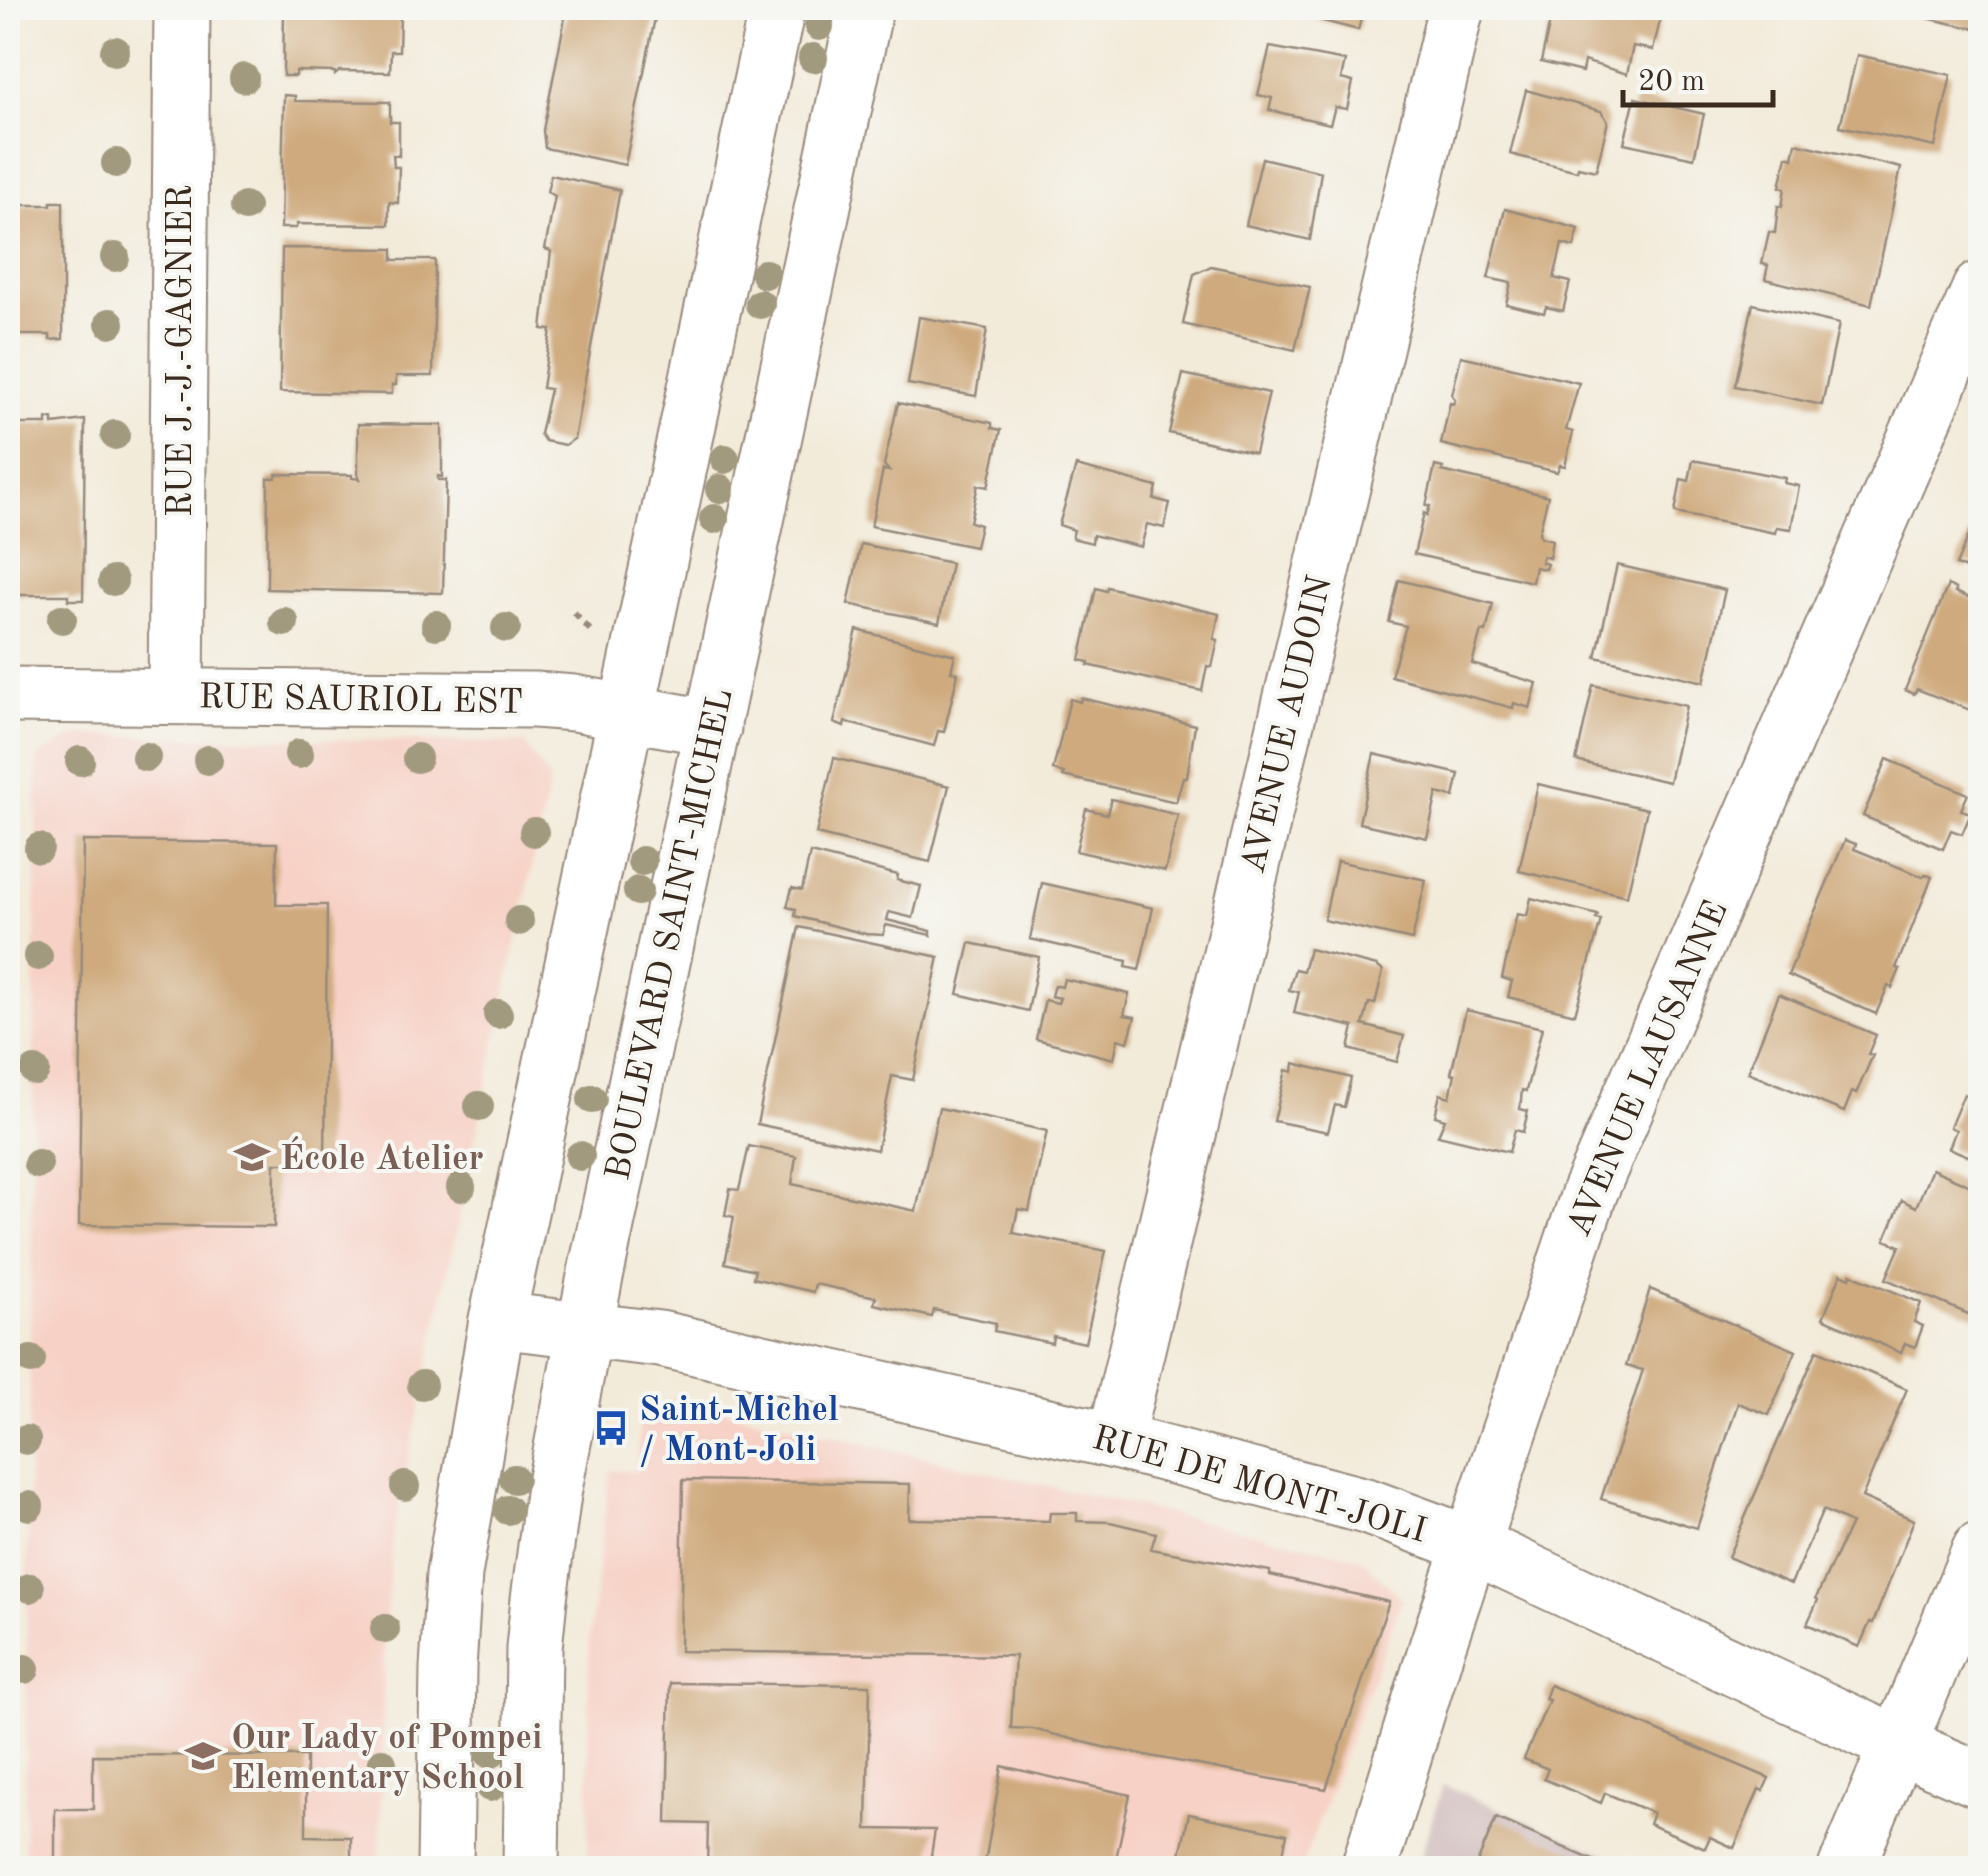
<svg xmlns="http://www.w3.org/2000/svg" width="1988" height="1876" font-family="'Old Standard TT',serif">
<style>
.built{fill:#f7d1c6}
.industrial{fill:#d2bfbf}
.building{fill:#cfaa7e}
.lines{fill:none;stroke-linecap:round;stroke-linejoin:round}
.minor-casing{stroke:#978a7c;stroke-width:59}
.major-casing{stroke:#978a7c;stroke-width:59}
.path{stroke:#978a7c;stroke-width:6;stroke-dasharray:8 8;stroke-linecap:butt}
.minor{stroke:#fff;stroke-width:55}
.major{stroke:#fff;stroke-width:55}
.tree{fill:#a29a7f}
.labels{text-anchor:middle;stroke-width:8;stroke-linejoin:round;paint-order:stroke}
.street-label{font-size:35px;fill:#3b2a1e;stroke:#f6f6f2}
.education-label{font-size:35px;font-weight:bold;fill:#785e54;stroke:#f6f6f2;text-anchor:start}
.transit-label{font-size:35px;font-weight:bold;fill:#164399;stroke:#f6f6f2;text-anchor:start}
</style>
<rect width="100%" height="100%" fill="#f6f6f2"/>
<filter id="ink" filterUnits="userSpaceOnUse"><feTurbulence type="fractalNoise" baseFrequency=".01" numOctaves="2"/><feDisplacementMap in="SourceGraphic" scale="20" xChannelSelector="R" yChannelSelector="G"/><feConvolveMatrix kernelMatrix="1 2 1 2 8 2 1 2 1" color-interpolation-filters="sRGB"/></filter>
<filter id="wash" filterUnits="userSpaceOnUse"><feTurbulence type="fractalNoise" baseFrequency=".0048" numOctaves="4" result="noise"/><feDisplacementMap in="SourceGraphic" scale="40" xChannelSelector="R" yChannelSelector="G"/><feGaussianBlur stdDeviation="2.25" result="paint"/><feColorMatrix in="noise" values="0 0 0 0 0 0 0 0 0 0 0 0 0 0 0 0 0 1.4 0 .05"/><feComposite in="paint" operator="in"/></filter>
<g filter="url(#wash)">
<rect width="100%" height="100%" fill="#f3ebda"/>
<!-- built -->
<g class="built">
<polygon points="74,735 524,743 550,780 393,1534 384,1643 380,1868 24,1868 37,757"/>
<polygon points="673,1399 1361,1558 1402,1599 1301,1868 588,1868 589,1642 610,1470 636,1472 640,1422"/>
</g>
<!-- industrial -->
<polygon class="industrial" points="1443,1785 1637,1868 1417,1868"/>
<g id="blocks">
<!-- building -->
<g class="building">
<polygon points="284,8 395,8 395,16 400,16 399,51 391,51 390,72 340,71 335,75 335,72 296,71 296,76 283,76"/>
<polygon points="567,8 657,8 625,165 545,148 543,130"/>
<polygon points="1273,8 1364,8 1358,30"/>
<polygon points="1553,8 1639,8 1662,13 1653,50 1633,46 1627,74 1584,61 1582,72 1541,62"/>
<polygon points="1900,8 1980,8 1980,30 1900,12"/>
<polygon points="1270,47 1345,61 1341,79 1353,82 1347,109 1335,107 1330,124 1269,110 1272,98 1258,95"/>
<polygon points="1857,55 1951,75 1935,147 1840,126"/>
<polygon points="1526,90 1601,111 1608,121 1596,171 1578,167 1577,171 1510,154"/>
<polygon points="284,95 295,96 295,101 390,102 390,122 399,122 399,156 393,155 394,167 399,167 398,203 389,202 389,225 297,224 296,228 281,228"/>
<polygon points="1635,98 1704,114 1694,158 1624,143"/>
<polygon points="1796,143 1901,168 1871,305 1765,279 1768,265 1762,264 1769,232 1775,233 1778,206 1782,207 1785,188 1780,187 1787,156 1793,158"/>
<polygon points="1262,158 1321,172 1310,240 1246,225"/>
<polygon points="551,175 620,190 574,439 565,445 545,441 540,434 550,389 542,388 551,330 542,329 551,251 545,249 555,196 547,192"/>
<polygon points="51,202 63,202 63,339 50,340 50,335 8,335 8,205 51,205"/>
<polygon points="1505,209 1579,229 1574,247 1562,244 1554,278 1570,282 1563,311 1546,307 1544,313 1506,304 1511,283 1488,278"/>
<polygon points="282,248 393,249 393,260 435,260 433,376 396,376 396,385 392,385 392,394 280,392"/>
<polygon points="1211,266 1310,287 1295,350 1183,324 1194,274"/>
<polygon points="1753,304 1839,324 1822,405 1735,386"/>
<polygon points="919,317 987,329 976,396 908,384"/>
<polygon points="1461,356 1579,383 1566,430 1573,432 1565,466 1560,465 1557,472 1441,444 1450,403 1453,404 1455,400 1452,395"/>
<polygon points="1183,374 1269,393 1255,453 1169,433"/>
<polygon points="898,403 992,423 992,428 1001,430 988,487 978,485 977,489 970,522 980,525 975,547 871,526 883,470 889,471 884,465"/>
<polygon points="47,419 53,419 53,424 85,420 83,600 68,600 68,595 8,595 8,424 47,424"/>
<polygon points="358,424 442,425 442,477 438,476 438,480 446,480 443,593 267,589 268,478 276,478 276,474 352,475 352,478 360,479 358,474"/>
<polygon points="1693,460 1785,478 1784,483 1799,486 1791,529 1776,527 1775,533 1675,513 1681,479 1689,481"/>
<polygon points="1076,466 1157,487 1154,499 1170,503 1164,528 1147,524 1141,547 1093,535 1092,543 1072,538 1074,530 1059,525"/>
<polygon points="1435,466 1443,468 1442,471 1548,496 1539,533 1541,537 1552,540 1549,558 1543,556 1541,562 1547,564 1545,569 1535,567 1532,582 1414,554 1424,513 1427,515 1430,506 1426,506"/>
<polygon points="1977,516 1980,517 1980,569 1968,563 1966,569 1956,565"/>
<polygon points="861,544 951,563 939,623 848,604"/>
<polygon points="1617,565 1725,590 1704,682 1596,657"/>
<polygon points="1399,580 1493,604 1486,632 1481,631 1472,664 1537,683 1530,708 1514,703 1513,708 1391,676 1406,626 1389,622"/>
<polygon points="1948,585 1956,589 1955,592 1980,602 1980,714 1917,689 1914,694 1905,690"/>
<polygon points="1107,587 1219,614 1214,639 1218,640 1212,667 1207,666 1202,691 1088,665 1089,662 1080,660 1096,588 1106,591"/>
<polygon points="857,630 955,655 951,671 958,673 944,732 938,731 934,746 845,722 844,727 834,723"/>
<polygon points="1593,685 1686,706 1669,782 1576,761"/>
<polygon points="1081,698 1195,725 1187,777 1183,777 1176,802 1063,776 1064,773 1053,770 1070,699 1080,702"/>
<polygon points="1374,754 1459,774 1454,797 1437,793 1427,838 1359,823"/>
<polygon points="834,758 949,786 930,862 816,834"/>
<polygon points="1887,759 1968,794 1961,810 1971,813 1962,834 1951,830 1943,849 1863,816"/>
<polygon points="1538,784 1647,809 1627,896 1519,871"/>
<polygon points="1111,799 1178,815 1165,871 1076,851 1086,809 1107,814"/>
<polygon points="1845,840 1856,844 1854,849 1923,877 1925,874 1932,877 1896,968 1900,969 1892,988 1888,986 1876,1014 1788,975"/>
<polygon points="83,841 277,843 276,905 327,905 325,1163 275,1163 274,1227 79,1225"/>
<polygon points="810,853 898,875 897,880 921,886 913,918 889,912 887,920 931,931 931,935 886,925 883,935 866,934 795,916 796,909 787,907 792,888 802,890"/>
<polygon points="1337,861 1426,880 1412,940 1324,920"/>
<polygon points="1042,883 1153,908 1139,970 1126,967 1127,961 1030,939"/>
<polygon points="1531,898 1598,915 1596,919 1601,920 1575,1014 1508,997 1512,981 1502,978 1517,914 1527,916"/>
<polygon points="799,927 939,957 913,1080 892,1076 877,1150 757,1124"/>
<polygon points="970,943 1039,957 1028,1011 958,994"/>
<polygon points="1309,949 1377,966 1383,971 1375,1004 1369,1003 1363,1025 1404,1036 1397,1062 1349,1049 1354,1027 1294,1013 1299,992 1289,990 1295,969 1303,971"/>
<polygon points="1064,979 1129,994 1124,1015 1135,1017 1128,1042 1118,1039 1114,1059 1036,1039 1045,1000 1058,1003 1060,998 1051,996 1054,985 1062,987"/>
<polygon points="1779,994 1876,1035 1868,1054 1873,1055 1856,1094 1852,1092 1844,1112 1748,1072"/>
<polygon points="1466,1010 1542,1028 1526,1091 1522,1090 1520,1109 1528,1111 1523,1132 1515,1130 1509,1152 1438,1135 1445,1119 1435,1116 1440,1094 1450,1097 1455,1074 1451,1073"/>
<polygon points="1294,1063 1351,1078 1344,1107 1335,1105 1328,1132 1274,1121 1286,1070 1293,1072"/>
<polygon points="1975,1072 1980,1074 1980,1161 1949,1148 1956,1130 1950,1127 1964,1094 1970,1096"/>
<polygon points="939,1108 1047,1131 1029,1211 1018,1209 1013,1233 1106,1251 1085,1343 1053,1336 1052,1343 994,1331 996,1323 934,1310 932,1317 874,1304 876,1297 815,1284 813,1292 753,1278 755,1270 725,1263 734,1217 725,1215 730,1189 739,1190 749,1146 796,1156 792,1184 916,1211"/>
<polygon points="1932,1169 1980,1190 1980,1319 1886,1279 1900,1246 1885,1240 1902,1200 1916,1207"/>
<polygon points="1841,1274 1850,1278 1851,1274 1921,1303 1914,1322 1923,1326 1915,1347 1905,1343 1901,1353 1823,1318"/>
<polygon points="1650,1289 1796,1351 1769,1415 1738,1403 1697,1528 1601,1499 1643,1370 1626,1366"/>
<polygon points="1817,1350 1907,1389 1862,1497 1914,1520 1873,1623 1870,1622 1859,1647 1807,1624 1818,1600 1816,1598 1851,1523 1823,1510 1791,1584 1728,1557"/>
<polygon points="683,1480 910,1484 909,1519 1049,1521 1050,1513 1077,1513 1077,1521 1110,1522 1156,1533 1151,1549 1270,1571 1270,1575 1389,1602 1326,1789 1103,1747 1033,1729 1011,1728 1015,1656 680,1651"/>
<polygon points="670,1683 870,1685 867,1829 935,1830 929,1868 707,1868 708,1824 667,1823"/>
<polygon points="1550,1685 1769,1778 1763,1791 1759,1789 1734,1848 1710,1837 1705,1848 1649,1824 1653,1813 1605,1793 1601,1803 1544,1779 1548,1769 1524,1759 1549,1700 1545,1699"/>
<polygon points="93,1755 306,1756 306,1836 351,1837 351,1868 55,1868 55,1809 93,1809"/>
<polygon points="1002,1766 1130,1795 1114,1868 984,1868"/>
<polygon points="1189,1814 1287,1834 1280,1868 1177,1868"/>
<polygon points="1496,1818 1611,1868 1475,1868"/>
</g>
</g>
</g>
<g filter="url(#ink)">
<use href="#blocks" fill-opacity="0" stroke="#978a7c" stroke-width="2.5"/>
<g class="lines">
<defs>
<g id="minor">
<polyline points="8,695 535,700 574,703 713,728"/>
<polyline points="176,695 182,8"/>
<polyline points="497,1320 660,1339 1115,1441 1366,1506 1472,1545 1898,1745 1980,1780"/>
<polyline points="1115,1441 1456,8"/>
<polyline points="1369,1868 1438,1644 1590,1191 1980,289"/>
<polyline points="1846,1868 1980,1550"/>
</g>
<g id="major">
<polyline points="445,1868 448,1668 454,1574 497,1320 777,8"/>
<polyline points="531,1868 534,1648 539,1599 553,1494 594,1282 865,8"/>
</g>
</defs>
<!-- minor casing -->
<use href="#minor" class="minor-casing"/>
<!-- major casing -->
<use href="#major" class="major-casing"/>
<!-- path -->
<polyline class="path" points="574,612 590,630"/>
<!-- minor -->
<use href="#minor" class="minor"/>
<!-- major -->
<use href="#major" class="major"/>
</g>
<!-- trees -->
<g class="tree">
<circle cx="819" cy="26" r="15"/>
<circle cx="115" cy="51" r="15"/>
<circle cx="813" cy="58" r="15"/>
<circle cx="244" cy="78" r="15"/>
<circle cx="116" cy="163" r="15"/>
<circle cx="245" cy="207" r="15"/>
<circle cx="115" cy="257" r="15"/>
<circle cx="765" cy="274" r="15"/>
<circle cx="760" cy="304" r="15"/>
<circle cx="110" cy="323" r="15"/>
<circle cx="115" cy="435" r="15"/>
<circle cx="725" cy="459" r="15"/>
<circle cx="720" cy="489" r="15"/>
<circle cx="714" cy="519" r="15"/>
<circle cx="113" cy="581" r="15"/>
<circle cx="62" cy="619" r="15"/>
<circle cx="284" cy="622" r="15"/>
<circle cx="436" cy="625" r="15"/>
<circle cx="506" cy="628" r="15"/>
<circle cx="299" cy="754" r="15"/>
<circle cx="146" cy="757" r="15"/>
<circle cx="417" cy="758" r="15"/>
<circle cx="208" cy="760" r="15"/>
<circle cx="80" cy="761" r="15"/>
<circle cx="534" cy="832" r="15"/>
<circle cx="39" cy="848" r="15"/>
<circle cx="642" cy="861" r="15"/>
<circle cx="638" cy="891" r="15"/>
<circle cx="519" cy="921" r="15"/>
<circle cx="38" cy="956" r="15"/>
<circle cx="498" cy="1014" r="15"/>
<circle cx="35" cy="1071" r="15"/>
<circle cx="592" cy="1099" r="15"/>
<circle cx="479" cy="1106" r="15"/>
<circle cx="580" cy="1156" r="15"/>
<circle cx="38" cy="1164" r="15"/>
<circle cx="461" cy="1187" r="15"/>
<circle cx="31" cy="1360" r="15"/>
<circle cx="422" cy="1385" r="15"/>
<circle cx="26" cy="1440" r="15"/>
<circle cx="514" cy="1479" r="15"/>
<circle cx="405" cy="1486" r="15"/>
<circle cx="29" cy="1506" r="15"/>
<circle cx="508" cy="1510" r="15"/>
<circle cx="30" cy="1588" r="15"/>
<circle cx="385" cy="1629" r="15"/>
<circle cx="25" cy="1669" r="15"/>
<circle cx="490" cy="1754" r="15"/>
<circle cx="382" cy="1763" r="15"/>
<circle cx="490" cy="1787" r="15"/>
</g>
</g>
<!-- icons -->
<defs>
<symbol id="school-bare" viewBox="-9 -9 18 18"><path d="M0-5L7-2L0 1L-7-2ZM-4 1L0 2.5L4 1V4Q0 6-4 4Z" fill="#8d6e63" stroke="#f6f6f2" stroke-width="2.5" paint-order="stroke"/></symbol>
<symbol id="bus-bare" viewBox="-9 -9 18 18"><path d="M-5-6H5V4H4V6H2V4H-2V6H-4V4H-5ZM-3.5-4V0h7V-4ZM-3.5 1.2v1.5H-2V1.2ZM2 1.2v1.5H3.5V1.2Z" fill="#1a4fb4" stroke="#f6f6f2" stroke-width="2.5" paint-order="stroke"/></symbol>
</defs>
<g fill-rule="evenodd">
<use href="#school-bare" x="227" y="1132" width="50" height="50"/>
<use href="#bus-bare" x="586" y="1403" width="50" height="50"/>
<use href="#school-bare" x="178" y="1731" width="50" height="50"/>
</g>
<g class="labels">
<!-- street labels -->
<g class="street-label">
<text transform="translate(179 351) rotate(-90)" y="12">RUE J.-J.-GAGNIER</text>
<text transform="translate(361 698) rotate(1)" y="12">RUE SAURIOL EST</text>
<text transform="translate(1285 724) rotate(-77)" y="12">AVENUE AUDOIN</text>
<text transform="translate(668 934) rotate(-78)" y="12">BOULEVARD SAINT-MICHEL</text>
<text transform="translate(1646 1068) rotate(-67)" y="12">AVENUE LAUSANNE</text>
<text transform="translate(1260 1483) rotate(16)" y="12">RUE DE MONT-JOLI</text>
</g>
<!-- education labels -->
<g class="education-label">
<text x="280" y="1169">École Atelier</text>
<text x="231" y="1748">Our Lady of Pompei<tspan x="231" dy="40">Elementary School</tspan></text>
</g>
<!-- transit labels -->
<g class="transit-label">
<text x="639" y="1420">Saint-Michel<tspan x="639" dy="40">/ Mont-Joli</tspan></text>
</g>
</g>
<!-- margin -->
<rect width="1988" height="1876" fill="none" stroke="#f6f6f2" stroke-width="40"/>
<!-- scale -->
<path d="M1623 90v15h150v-15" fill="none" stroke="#3b2a1e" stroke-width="5"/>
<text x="1638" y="90" font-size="30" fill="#3b2a1e" stroke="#f6f6f2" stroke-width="8" paint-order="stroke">20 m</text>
</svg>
